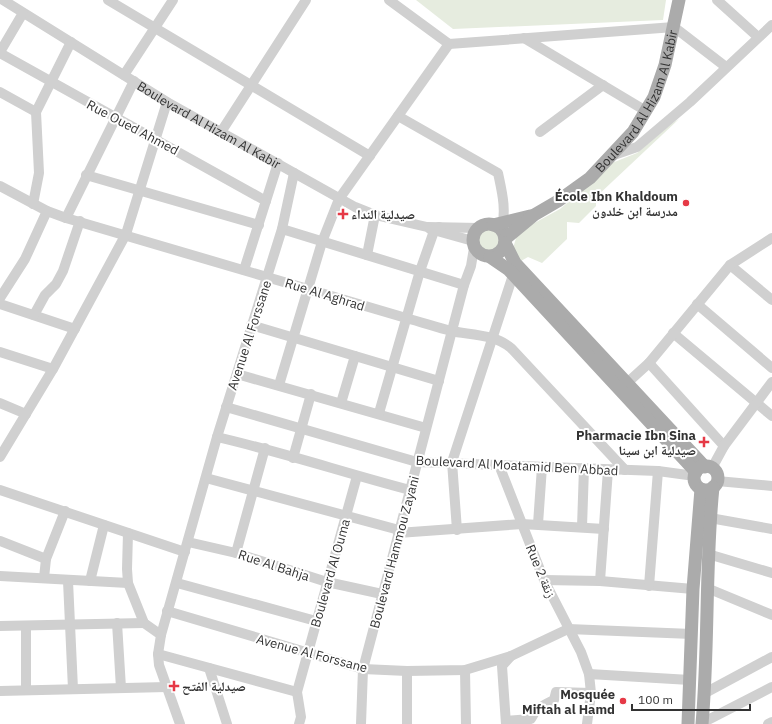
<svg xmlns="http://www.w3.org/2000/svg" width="772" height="724" font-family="'IBM Plex Sans','Noto Naskh Arabic',sans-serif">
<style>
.green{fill:#e6ecdf}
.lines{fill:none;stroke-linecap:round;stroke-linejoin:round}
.minor{stroke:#d0d0d0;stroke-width:10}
.major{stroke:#ababab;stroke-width:13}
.poi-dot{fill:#e63946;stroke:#fff;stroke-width:1.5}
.labels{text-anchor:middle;stroke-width:4;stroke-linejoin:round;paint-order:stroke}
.street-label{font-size:13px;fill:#333;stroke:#fff}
.poi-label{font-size:13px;font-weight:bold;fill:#333;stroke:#fff;text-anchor:end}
</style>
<rect width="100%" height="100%" fill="#fff"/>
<!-- green -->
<g class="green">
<polygon points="416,0 666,0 663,20 453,29"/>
<polygon points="679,119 596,197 596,206 579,223 567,222 567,239 542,263 528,257 521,261 513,248 518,232 560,209 597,178 612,163 637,153 671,124"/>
<circle cx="489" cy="240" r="11"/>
</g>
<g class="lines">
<!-- minor -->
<g class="minor">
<path id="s1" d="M 3,0 L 167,102 L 355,207 L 375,215 L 427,227 L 479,228"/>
<polyline points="108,0 370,156"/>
<polyline points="389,0 449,44 674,27 726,67"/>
<polyline points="717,0 758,37"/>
<polyline points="524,38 646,111"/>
<polyline points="0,52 23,13"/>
<polyline points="0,53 266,201"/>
<polyline points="124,75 173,0"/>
<polyline points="0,92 36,112"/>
<path d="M 398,116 L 498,173 C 502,192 507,211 501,230"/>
<polyline points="221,132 306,0"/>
<polyline points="540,132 603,85"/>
<polyline points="611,156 637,147 690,102 772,25"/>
<polyline points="86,175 259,225"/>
<path d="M 0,186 L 47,211 L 66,218 L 406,318 C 421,322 436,327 451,331 C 470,335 495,334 511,348 L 625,470"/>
<polyline points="33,204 39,173 36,112 71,42"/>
<polyline points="66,218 134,81"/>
<polyline points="282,229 464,285"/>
<polyline points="430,229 473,241"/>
<polyline points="367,255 375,215"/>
<polyline points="730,265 772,300"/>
<polyline points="244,270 278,163"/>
<polyline points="0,298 25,259 47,211"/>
<polyline points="0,304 75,329"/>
<polyline points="697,304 772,368"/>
<polyline points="34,315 45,295 56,284 63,271 80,221"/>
<polyline points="251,325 439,381"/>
<polyline points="673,333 772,416"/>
<polyline points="0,352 53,369"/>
<polyline points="649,363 724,446"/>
<polyline points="237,374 426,428"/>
<polyline points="627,383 649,363 730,265 772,238"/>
<polyline points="279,385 322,242 339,199 449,44"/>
<polyline points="0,403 26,414"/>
<polyline points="341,403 355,356"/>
<polyline points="226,407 417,462 658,471 695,476"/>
<polyline points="379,413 420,271 434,231 439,227"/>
<path d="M 217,437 C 282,452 345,473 410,490"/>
<polyline points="0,457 53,369 126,234 167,102"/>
<polyline points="293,458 311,394"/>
<polyline points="499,465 544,580 581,652 589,674 591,693 587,724"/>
<polyline points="712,468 724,446 772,382"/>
<polyline points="206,478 399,530"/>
<polyline points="717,481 772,486"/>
<polyline points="0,490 185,552"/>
<polyline points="710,518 772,529"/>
<polyline points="538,524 542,467"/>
<polyline points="582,527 584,468"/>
<polyline points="457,530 452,462 513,275"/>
<polyline points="128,533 127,569 128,583 144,623 161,635 158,654 159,665 180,724"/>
<polyline points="398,533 522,524 604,529"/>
<polyline points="0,541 46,559"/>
<polyline points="188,542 236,553 327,582 382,594"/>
<polyline points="236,553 265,448"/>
<polyline points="708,554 772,573"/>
<polyline points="0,576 128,583"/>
<polyline points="44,578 46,559 65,511"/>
<polyline points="544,580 600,581 693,589"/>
<polyline points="68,581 73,689"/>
<polyline points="90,581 104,525"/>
<polyline points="600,581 608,470"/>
<polyline points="177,583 316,621"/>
<polyline points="649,586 658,471"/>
<polyline points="707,588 772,615"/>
<polyline points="167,611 363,669 407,671 465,670 511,656 568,629 692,634"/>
<polyline points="117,623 121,688"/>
<polyline points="0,626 144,623"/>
<polyline points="26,626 26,690"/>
<polyline points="161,635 217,437 282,229 294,173"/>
<polyline points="158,654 297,692"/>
<polyline points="209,668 227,724"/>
<polyline points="465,670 466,724"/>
<polyline points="407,671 407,724"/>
<polyline points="589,674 690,680"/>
<polyline points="0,691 167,687"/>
<polyline points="705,693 772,657"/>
<path d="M 506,721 L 531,719 C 535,709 544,705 554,700 L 556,692 L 591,693"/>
<polyline points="702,723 772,687"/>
<polyline points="299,724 301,717 297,692 357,476"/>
<polyline points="361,724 363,669 464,285 471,266 474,248"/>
<polyline points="506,724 502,666 511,656"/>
<polyline points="768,724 772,722"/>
</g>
<!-- major -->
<g class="major">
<circle cx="489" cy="240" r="16"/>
<polyline points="493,225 530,216"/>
<path id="s2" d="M 505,239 L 534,215 L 558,201 L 590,178 L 633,132 L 654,97 L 665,65 L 679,0"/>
<polyline points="505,243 515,263 705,467"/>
<polyline points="490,257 509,270 696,472"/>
<circle cx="706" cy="478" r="12"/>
<polyline points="688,724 693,589 701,489"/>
<path d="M 702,724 C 709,645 705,566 713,487"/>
</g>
</g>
<!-- markers -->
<g class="poi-dot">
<circle cx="686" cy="203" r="4"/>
<path d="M341 208h4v4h4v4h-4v4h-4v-4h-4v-4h4z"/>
<path d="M702 436h4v4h4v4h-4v4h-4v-4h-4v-4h4z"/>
<path d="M172 680h4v4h4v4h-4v4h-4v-4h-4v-4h4z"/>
<circle cx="623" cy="701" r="4"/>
</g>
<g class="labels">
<!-- street labels -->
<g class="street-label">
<text dy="5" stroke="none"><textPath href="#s2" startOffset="197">Boulevard Al Hizam Al Kabir</textPath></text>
<text dy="5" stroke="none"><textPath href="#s1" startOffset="241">Boulevard Al Hizam Al Kabir</textPath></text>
<text transform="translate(133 127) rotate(28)" y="5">Rue Oued Ahmed</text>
<text transform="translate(325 294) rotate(17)" y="5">Rue Al Aghrad</text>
<text transform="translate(249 335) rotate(-72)" y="5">Avenue Al Forssane</text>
<text transform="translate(517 465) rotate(3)" y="5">Boulevard Al Moatamid Ben Abbad</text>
<text transform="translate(394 552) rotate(-75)" y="5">Boulevard Hammou Zayani</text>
<text transform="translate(274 565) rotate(18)" y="5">Rue Al Bahja</text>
<text transform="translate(541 571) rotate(67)" y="5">Rue 2 زنقة</text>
<text transform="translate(330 573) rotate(-74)" y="5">Boulevard Al Ouma</text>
<text transform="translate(312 653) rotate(15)" y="5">Avenue Al Forssane</text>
</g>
<!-- poi labels -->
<g class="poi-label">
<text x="678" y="201">École Ibn Khaldoum<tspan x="678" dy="15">مدرسة ابن خلدون</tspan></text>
<text x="351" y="219" text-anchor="start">صيدلية النداء</text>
<text x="696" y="440">Pharmacie Ibn Sina<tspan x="696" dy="15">صيدلية ابن سينا</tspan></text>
<text x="182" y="691" text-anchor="start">صيدلية الفتح</text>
<text x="615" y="699">Mosquée<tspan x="615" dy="15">Miftah al Hamd</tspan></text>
</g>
</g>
<!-- scale -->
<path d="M632 704v6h118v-6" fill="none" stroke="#333333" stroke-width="2"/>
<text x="638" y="704" font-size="12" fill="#333333" stroke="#ffffff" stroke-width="3" paint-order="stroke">100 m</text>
</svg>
